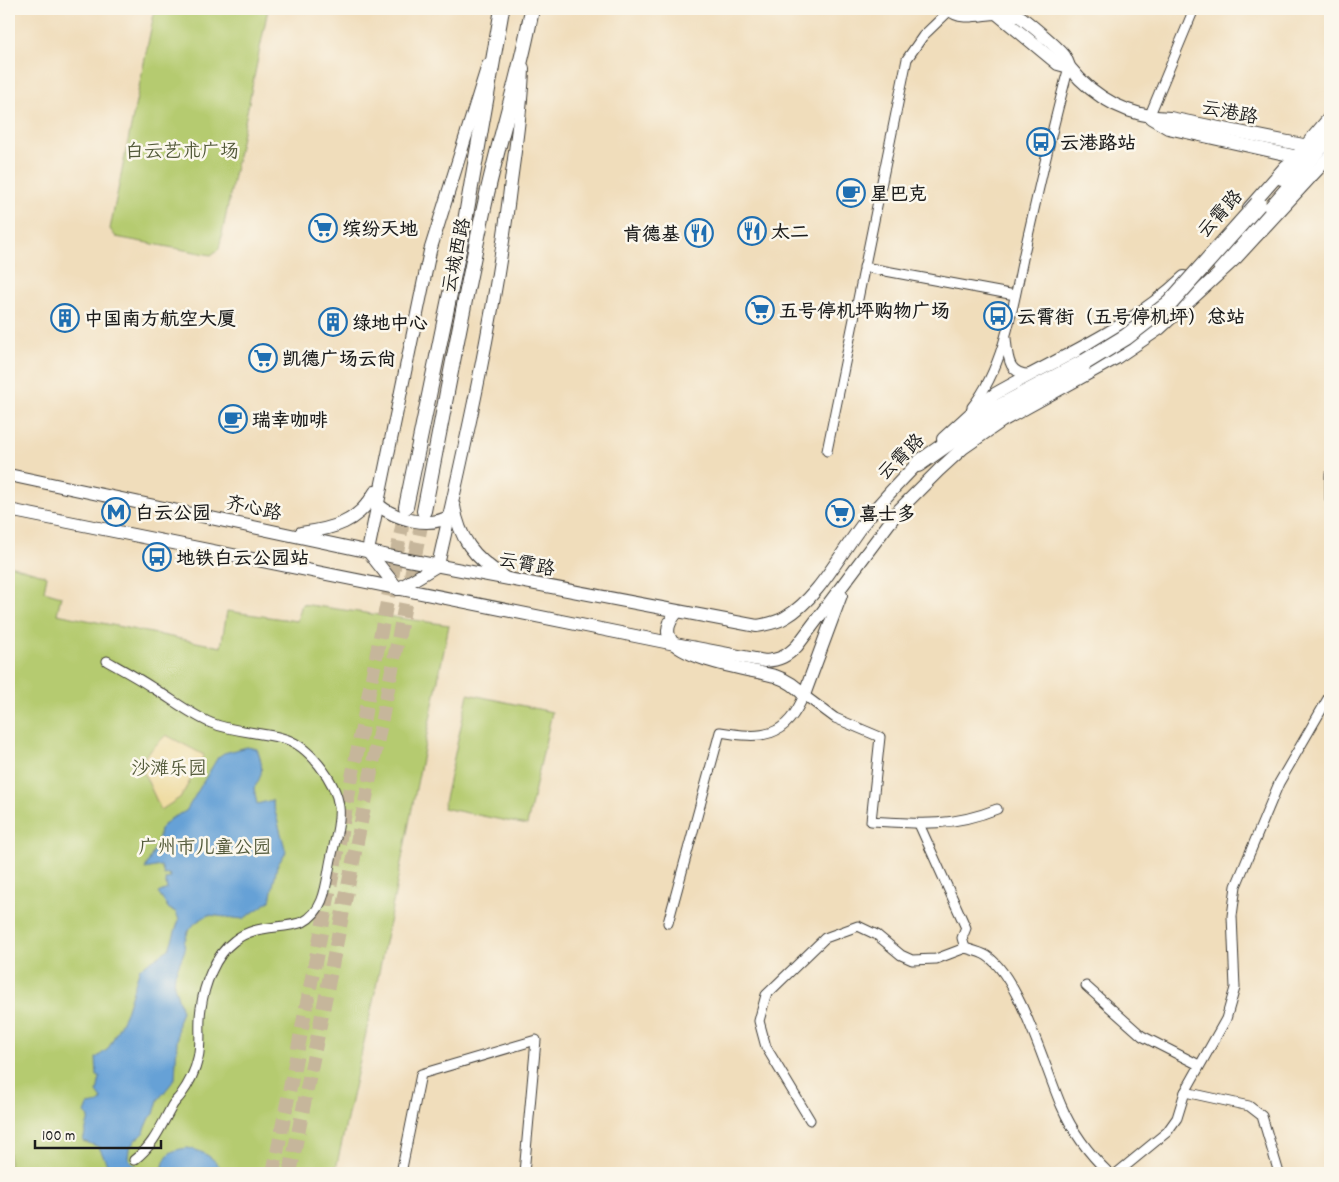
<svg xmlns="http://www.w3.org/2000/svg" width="1339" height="1182" font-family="Dekko,'LXGW WenKai TC',sans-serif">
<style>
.green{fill:#b5cb6f;stroke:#687446}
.sand{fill:#eeda9e;stroke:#857b5d}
.water{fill:#66a1d6;stroke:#415e79}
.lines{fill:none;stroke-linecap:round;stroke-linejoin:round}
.primary-tunnel{stroke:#c6b69b;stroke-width:14;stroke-dasharray:14 7;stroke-linecap:butt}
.street-casing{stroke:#3c3934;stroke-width:11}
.secondary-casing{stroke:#3c3934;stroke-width:14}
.primary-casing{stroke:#3c3934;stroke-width:16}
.highway-casing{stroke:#3c3934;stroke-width:18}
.street{stroke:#fff;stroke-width:9}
.secondary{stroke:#fff;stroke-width:12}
.primary{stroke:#fff;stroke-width:14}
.highway{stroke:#fff;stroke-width:16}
.highway-bridge-casing{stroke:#3c3934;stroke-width:18;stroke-linecap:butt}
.highway-bridge{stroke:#fff;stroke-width:16}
.labels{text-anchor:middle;stroke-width:5;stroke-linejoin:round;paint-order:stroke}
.street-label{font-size:19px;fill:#1c1c1c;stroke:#fbf7ec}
.poi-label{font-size:19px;font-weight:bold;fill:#1c1c1c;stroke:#fbf7ec;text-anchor:start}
.park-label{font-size:19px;fill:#525939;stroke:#fbf7ec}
</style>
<rect width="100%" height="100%" fill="#fbf7ec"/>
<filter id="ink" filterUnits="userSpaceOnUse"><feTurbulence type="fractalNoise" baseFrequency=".02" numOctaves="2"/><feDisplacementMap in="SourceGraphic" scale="10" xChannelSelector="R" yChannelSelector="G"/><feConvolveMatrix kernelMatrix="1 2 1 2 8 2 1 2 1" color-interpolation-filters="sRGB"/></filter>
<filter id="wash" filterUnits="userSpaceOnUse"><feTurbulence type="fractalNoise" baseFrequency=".0096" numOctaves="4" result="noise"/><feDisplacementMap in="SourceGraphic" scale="20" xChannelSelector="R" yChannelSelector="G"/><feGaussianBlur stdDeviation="1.12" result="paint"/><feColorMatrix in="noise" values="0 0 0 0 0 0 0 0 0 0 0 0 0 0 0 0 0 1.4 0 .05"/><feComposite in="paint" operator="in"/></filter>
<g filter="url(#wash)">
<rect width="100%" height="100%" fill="#f0ddbb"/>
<!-- green -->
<g class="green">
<polygon points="155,9 268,9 219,249 211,255 116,237 110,229"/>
<polygon points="9,565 47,576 44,591 61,596 57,614 221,647 227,611 297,621 302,604 449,625 374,997 335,1173 9,1173"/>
<polygon points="468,694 552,712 527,825 443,808"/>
</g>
<!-- sand -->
<polygon class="sand" points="166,735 204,755 181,797 161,810 143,771 145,756"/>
<!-- water -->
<g class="water">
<path d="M 247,747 L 257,749 C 263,765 264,774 254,788 L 257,804 L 272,800 L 286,852 L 277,866 L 270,901 L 243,919 L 208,915 L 195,923 L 188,932 L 184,943 L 185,950 L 175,974 L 174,985 L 182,1011 L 178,1023 L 175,1079 L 158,1100 L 154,1114 L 150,1118 L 143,1134 L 136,1139 L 129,1149 L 128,1158 L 142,1173 L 111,1173 L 99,1147 L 83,1141 L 89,1117 L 85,1113 L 88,1105 L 99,1103 L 102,1099 L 97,1092 L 100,1077 L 97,1076 L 96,1058 L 108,1049 L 125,1015 L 140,968 L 169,949 L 179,920 L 176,912 L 169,909 L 158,893 L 167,889 L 165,879 L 171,878 L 169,874 L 164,875 L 161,866 L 145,869 L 158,841 L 160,829 L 170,819 L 186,811 L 218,757 L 224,753 Z"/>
<path d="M 188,1148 C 204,1151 216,1159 224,1173 L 150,1173 L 162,1170 C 166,1153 170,1150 188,1148 Z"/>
</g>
</g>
<g filter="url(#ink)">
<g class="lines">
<!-- primary-tunnel -->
<g class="primary-tunnel">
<polyline points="273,1173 406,507"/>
<polyline points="290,1173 424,511"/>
</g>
<defs>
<g id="street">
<polyline points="1149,117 1194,9"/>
<polyline points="864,267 1015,295"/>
<path d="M 1006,338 C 1008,356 1007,375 1031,374"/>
<path d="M 972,407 C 1005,366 1014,300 1025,249 C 1039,188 1052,127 1069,67"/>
<polyline points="827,451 907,59 923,36 950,10"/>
<polyline points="1330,475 1330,499"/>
<path d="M 107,661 C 123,670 138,678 153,688 C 173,700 190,714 211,723 C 234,732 258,732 282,738 C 308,744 336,781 339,807 C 341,823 334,844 331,859 C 326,882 326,910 303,922 C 279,930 255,924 234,941 C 215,955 204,985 201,1008 C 198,1025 202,1042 198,1058 C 195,1072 189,1084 180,1096 C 177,1100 173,1103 171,1108 C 160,1128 153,1146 134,1160"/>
<polyline points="919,824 966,928 962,938 965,948"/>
<path d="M 668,923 L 720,732 C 762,739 786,739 804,695 L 835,718 L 880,737 L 871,821 C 919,824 952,827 997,809"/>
<polyline points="1086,986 1142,1036 1199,1065"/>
<polyline points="1185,1092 1249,1106 1262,1116 1279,1173"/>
<path d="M 810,1120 L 766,1047 L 759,1021 L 766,995 L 825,938 L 858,926 L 877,935 L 901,955 L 912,960 L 936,959 L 965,948 C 972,950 981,952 987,956 C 1019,977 1045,1068 1061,1105 C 1072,1131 1089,1154 1109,1173"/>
<polyline points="401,1173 421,1074 536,1040 524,1173"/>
<polyline points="1117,1173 1167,1132 1177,1118 1185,1092 1226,1019 1235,988 1232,916 1236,886 1279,783 1330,695"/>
</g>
<g id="secondary">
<path d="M 949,9 C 966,26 1000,3 1022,18 C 1031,25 1060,49 1065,57 C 1067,60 1068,65 1070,68 C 1095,99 1130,117 1170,118 L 1303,145"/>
<polyline points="995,12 1058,64 1069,67"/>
<polyline points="1151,118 1168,128 1294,156"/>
<polyline points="1249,208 1286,166"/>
<polyline points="1219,266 1330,138"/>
<path d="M 943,439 L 979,406 L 995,394 C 1060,357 1130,329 1184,277"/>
<path d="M 9,475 L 403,559 L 757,626 C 767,624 777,623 786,617 C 819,598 842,550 866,520 C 884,498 903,478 923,458"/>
<path d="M 377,504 C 395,519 429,529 450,516"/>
<path d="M 454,506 C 459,538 474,558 502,575"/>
<path d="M 9,510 L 675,644 L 765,661 C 780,660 787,656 797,646 L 899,510 L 939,470 L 963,448 L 1002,421 L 1116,358 L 1159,329 L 1237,257 L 1330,156"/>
<path d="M 301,533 C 333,529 359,522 375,492"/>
<polyline points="398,589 368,551 430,251 488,65"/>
<path d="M 398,589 L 438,565 C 467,438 496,310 511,181 C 516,143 522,106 523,68"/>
<path d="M 677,612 C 671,619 664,630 671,640 C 683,660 752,670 775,676 C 787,680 796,686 804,695 L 841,595"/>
</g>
<g id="primary">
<polyline points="406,507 465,221 502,9"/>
<path d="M 424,511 C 445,405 464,299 487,194 C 501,132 521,71 532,9"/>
</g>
<g id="highway">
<polyline points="1282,177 1330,120"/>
<polyline points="918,464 998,408 1085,362"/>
</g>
</defs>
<!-- street casing -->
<use href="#street" class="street-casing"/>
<!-- secondary casing -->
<use href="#secondary" class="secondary-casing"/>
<!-- primary casing -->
<use href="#primary" class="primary-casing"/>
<!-- highway casing -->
<use href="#highway" class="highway-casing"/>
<!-- street -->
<use href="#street" class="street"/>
<!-- secondary -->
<use href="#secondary" class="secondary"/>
<!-- primary -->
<use href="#primary" class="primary"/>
<!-- highway -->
<use href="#highway" class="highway"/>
<defs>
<polyline id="highway-bridge" points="1085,362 1126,337 1170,303 1258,204"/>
</defs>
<!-- highway-bridge casing -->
<use href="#highway-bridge" class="highway-bridge-casing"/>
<!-- highway-bridge -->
<use href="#highway-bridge" class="highway-bridge"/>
</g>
</g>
<!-- icons -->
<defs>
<symbol id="bus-ring" viewBox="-11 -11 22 22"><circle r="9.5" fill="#fbf7ec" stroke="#1f6fb2" stroke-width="1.5"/><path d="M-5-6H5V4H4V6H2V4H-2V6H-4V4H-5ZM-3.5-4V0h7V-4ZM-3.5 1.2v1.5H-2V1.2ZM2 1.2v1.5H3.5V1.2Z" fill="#1f6fb2"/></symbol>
<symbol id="cafe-ring" viewBox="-11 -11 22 22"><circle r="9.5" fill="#fbf7ec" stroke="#1f6fb2" stroke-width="1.5"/><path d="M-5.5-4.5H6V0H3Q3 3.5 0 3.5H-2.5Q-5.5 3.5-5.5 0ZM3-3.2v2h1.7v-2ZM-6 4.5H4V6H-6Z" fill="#1f6fb2"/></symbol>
<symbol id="supermarket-ring" viewBox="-11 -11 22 22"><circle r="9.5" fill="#fbf7ec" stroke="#1f6fb2" stroke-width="1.5"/><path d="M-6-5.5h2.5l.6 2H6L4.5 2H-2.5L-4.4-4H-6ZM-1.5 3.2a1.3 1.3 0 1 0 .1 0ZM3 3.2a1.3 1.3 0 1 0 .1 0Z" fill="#1f6fb2"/></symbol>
<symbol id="restaurant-ring" viewBox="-11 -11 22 22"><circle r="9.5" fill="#fbf7ec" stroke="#1f6fb2" stroke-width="1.5"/><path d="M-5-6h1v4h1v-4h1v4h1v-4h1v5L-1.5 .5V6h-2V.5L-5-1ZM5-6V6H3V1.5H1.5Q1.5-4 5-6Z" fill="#1f6fb2"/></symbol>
<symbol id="building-ring" viewBox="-11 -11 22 22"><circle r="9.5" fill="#fbf7ec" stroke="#1f6fb2" stroke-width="1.5"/><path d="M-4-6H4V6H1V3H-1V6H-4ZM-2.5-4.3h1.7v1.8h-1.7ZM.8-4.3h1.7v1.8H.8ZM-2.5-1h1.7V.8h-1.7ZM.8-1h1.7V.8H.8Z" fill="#1f6fb2"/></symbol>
<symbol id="metro-ring" viewBox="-11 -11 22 22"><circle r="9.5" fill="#fbf7ec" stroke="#1f6fb2" stroke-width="1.5"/><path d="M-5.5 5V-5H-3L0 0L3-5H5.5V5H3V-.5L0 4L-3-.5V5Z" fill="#1f6fb2"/></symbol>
</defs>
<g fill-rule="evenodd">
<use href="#bus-ring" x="1025" y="126" width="32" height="32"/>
<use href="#cafe-ring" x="835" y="177" width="32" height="32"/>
<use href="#supermarket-ring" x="307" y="212" width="32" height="32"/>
<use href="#restaurant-ring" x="736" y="215" width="32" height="32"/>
<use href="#restaurant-ring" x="683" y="217" width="32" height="32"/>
<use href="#supermarket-ring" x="744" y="294" width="32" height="32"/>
<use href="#bus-ring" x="982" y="300" width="32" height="32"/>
<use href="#building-ring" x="49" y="302" width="32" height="32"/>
<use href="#building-ring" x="317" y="306" width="32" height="32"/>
<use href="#supermarket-ring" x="247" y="342" width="32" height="32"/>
<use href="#cafe-ring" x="217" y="403" width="32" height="32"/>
<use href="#metro-ring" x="100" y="496" width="32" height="32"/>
<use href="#supermarket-ring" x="824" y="497" width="32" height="32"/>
<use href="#bus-ring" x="141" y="541" width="32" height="32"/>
</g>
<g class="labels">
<!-- street labels -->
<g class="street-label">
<text transform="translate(1230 111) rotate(11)" y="7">云港路</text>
<text transform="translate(1219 213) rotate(-48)" y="7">云霄路</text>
<text transform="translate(455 255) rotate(-78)" y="7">云城西路</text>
<text transform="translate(900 456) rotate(-45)" y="7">云霄路</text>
<text transform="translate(254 507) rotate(12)" y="7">齐心路</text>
<text transform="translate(527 563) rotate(11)" y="7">云霄路</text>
</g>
<!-- poi labels -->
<g class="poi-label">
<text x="1060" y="149">云港路站</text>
<text x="870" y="200">星巴克</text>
<text x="342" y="235">缤纷天地</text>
<text x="771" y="238">太二</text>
<text x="680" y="240" text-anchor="end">肯德基</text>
<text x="779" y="317">五号停机坪购物广场</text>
<text x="1017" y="323">云霄街（五号停机坪）总站</text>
<text x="84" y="325">中国南方航空大厦</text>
<text x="352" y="329">绿地中心</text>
<text x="282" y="365">凯德广场云尚</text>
<text x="252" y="426">瑞幸咖啡</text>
<text x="135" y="519">白云公园</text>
<text x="859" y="520">喜士多</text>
<text x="176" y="564">地铁白云公园站</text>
</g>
<!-- park labels -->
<g class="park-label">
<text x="182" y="157">白云艺术广场</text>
<text x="169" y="774">沙滩乐园</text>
<text x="205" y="853">广州市儿童公园</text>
</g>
</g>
<!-- margin -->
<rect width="1339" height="1182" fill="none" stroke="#fbf7ec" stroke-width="30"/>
<!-- scale -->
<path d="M35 1140v8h126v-8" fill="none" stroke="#1c1c1c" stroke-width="2.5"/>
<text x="42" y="1140" font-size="15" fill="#1c1c1c" stroke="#fbf7ec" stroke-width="4" paint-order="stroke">100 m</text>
</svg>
